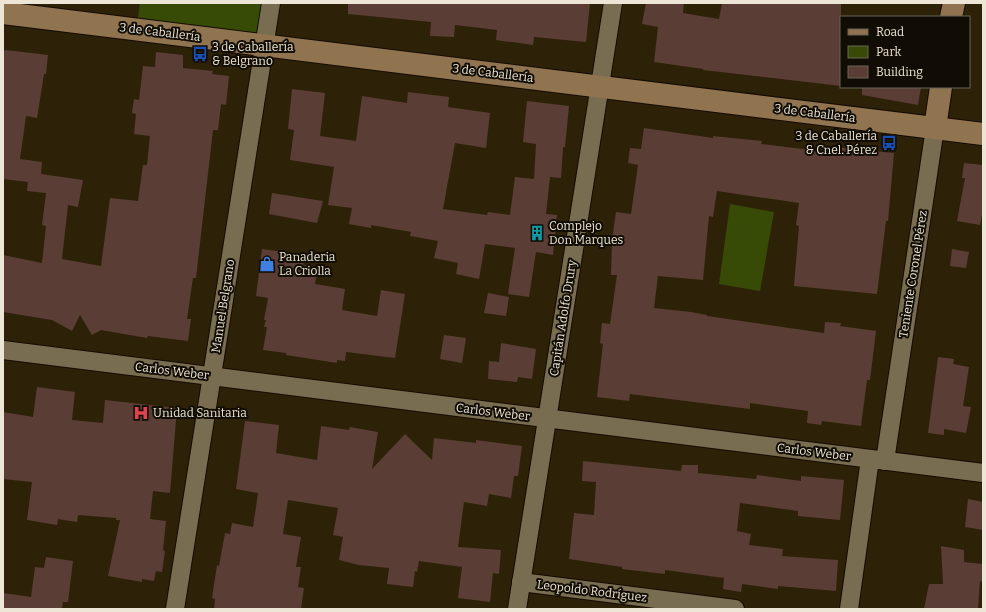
<svg xmlns="http://www.w3.org/2000/svg" width="986" height="612" font-family="Bitter,serif">
<style>
.green{fill:#384b06}
.building{fill:#5a3d35}
.lines{fill:none;stroke-linecap:round;stroke-linejoin:round}
.street-casing{stroke:#150b00;stroke-width:20}
.secondary-casing{stroke:#150b00;stroke-width:24}
.street{stroke:#796d51;stroke-width:18}
.secondary{stroke:#90734f;stroke-width:22}
.labels{text-anchor:middle;stroke-width:4;stroke-linejoin:round;paint-order:stroke}
.street-label{font-size:12px;fill:#ede6d7;stroke:#110d04}
.poi-label{font-size:12px;fill:#ede6d7;stroke:#110d04;text-anchor:start}
</style>
<rect width="100%" height="100%" fill="#2d2208"/>
<!-- green -->
<g class="green">
<polygon points="140,3 262,3 258,33 138,18"/>
<polygon points="730,204 774,212 760,291 719,284"/>
</g>
<!-- building -->
<g class="building">
<polygon points="348,3 590,3 586,42 534,37 533,45 496,40 497,30 455,25 454,37 430,36 431,22 348,14"/>
<polygon points="646,3 684,3 683,13 719,19 722,3 841,3 841,86 703,70 703,69 654,62 658,27 642,24"/>
<polygon points="6,50 48,55 46,74 44,74 37,118 26,116 20,159 42,162 41,174 83,180 78,207 68,205 62,259 101,266 110,198 138,201 143,165 147,165 150,136 134,134 136,114 132,113 134,99 139,100 143,66 155,67 156,52 183,55 183,68 213,71 212,74 229,76 226,105 221,104 218,130 213,130 196,278 193,278 187,319 191,319 188,341 148,336 147,338 101,330 92,335 80,315 72,331 52,320 3,312 3,255 42,263 46,226 42,225 46,193 27,191 28,182 3,179 3,51"/>
<polygon points="862,87 921,87 918,105 862,95"/>
<polygon points="292,89 325,93 320,136 356,141 362,96 407,103 408,92 449,97 448,107 490,113 486,148 455,143 443,209 487,215 488,212 510,215 515,177 534,179 536,144 523,142 527,101 569,106 565,147 563,147 561,178 550,177 546,214 557,215 553,255 536,252 529,297 508,294 515,248 485,244 479,279 456,274 458,263 434,258 438,241 410,236 411,232 371,225 371,228 349,224 352,208 328,205 334,167 290,160 294,130 288,129"/>
<polygon points="644,128 713,138 713,136 762,141 761,144 835,153 836,147 894,153 888,221 886,221 877,294 794,286 799,226 796,225 799,203 717,191 713,217 709,216 703,280 658,276 654,308 691,312 707,315 707,316 824,333 825,322 841,323 840,326 876,331 870,380 867,380 861,426 822,421 821,425 807,423 808,411 750,403 750,409 630,394 629,401 597,397 603,344 600,343 602,323 610,324 617,275 611,275 612,240 616,212 631,214 638,165 628,163 630,148 641,149"/>
<polygon points="964,163 983,165 983,210 980,225 957,221 965,178 962,178"/>
<polygon points="272,193 323,201 317,223 269,214"/>
<polygon points="262,249 299,254 298,261 304,262 303,265 318,267 315,284 345,289 342,310 377,316 381,290 405,294 395,358 346,352 345,361 337,360 337,363 286,355 286,353 263,350 267,327 264,327 266,320 264,320 268,298 256,296"/>
<polygon points="952,249 969,252 966,268 950,266"/>
<polygon points="488,293 509,297 506,316 484,313"/>
<polygon points="444,335 466,338 462,363 440,359"/>
<polygon points="501,343 536,349 532,379 518,377 517,382 488,379 489,361 499,362"/>
<polygon points="938,357 954,359 953,364 969,367 963,406 971,407 966,433 944,429 944,435 928,433"/>
<polygon points="37,387 75,392 72,420 103,423 105,400 177,408 170,493 153,491 150,519 166,521 163,550 165,551 162,572 156,571 154,581 142,579 142,582 108,576 120,520 116,520 116,518 78,515 77,522 58,519 57,525 27,520 32,482 3,479 3,412 33,417"/>
<polygon points="245,421 279,425 276,453 317,460 321,426 349,430 350,427 378,432 372,469 405,434 432,460 434,438 476,443 476,440 522,446 518,476 514,476 511,498 489,494 487,506 464,502 458,547 501,550 499,574 493,573 490,602 458,598 462,567 419,561 417,572 415,571 413,587 387,584 389,568 359,565 339,560 343,537 333,535 338,508 288,500 283,534 301,537 296,567 301,567 298,587 304,588 301,609 214,609 215,599 212,598 217,565 219,566 225,533 230,534 232,523 253,527 258,493 236,489"/>
<polygon points="583,461 681,471 682,465 698,465 698,473 756,479 757,475 801,481 801,476 844,480 840,520 798,516 798,511 740,503 737,531 751,534 749,545 783,549 782,556 838,560 836,591 778,586 778,589 742,584 741,592 723,589 724,578 665,570 665,574 622,569 622,567 569,559 574,513 594,515 596,482 582,481"/>
<polygon points="968,499 983,502 983,530 965,527"/>
<polygon points="941,546 964,550 964,562 983,564 983,582 980,581 978,609 924,609 929,584 943,584"/>
<polygon points="46,557 73,561 68,602 63,602 62,609 3,609 3,593 31,597 35,567 44,568"/>
</g>
<g class="lines">
<defs>
<g id="street">
<polyline points="3,350 983,473"/>
<polyline points="885,461 935,128"/>
<polyline points="521,582 735,609"/>
<polyline points="175,609 271,3"/>
<polyline points="517,609 613,3"/>
<polyline points="849,609 870,459"/>
</g>
<g id="secondary">
<polyline points="3,13 983,134"/>
<polyline points="951,17 954,3"/>
<polyline points="935,128 941,87"/>
</g>
</defs>
<!-- street casing -->
<use href="#street" class="street-casing"/>
<!-- secondary casing -->
<use href="#secondary" class="secondary-casing"/>
<!-- street -->
<use href="#street" class="street"/>
<!-- secondary -->
<use href="#secondary" class="secondary"/>
</g>
<!-- icons -->
<defs>
<symbol id="bus-bare" viewBox="-9 -9 18 18"><path d="M-5-6H5V4H4V6H2V4H-2V6H-4V4H-5ZM-3.5-4V0h7V-4ZM-3.5 1.2v1.5H-2V1.2ZM2 1.2v1.5H3.5V1.2Z" fill="#1a4fb4" stroke="#110d04" stroke-width="2.5" paint-order="stroke"/></symbol>
<symbol id="building-bare" viewBox="-9 -9 18 18"><path d="M-4-6H4V6H1V3H-1V6H-4ZM-2.5-4.3h1.7v1.8h-1.7ZM.8-4.3h1.7v1.8H.8ZM-2.5-1h1.7V.8h-1.7ZM.8-1h1.7V.8H.8Z" fill="#0f9aa8" stroke="#110d04" stroke-width="2.5" paint-order="stroke"/></symbol>
<symbol id="shop-bare" viewBox="-9 -9 18 18"><path d="M-5-2.5h2.3a2.7 3.5 0 0 1 5.4 0H5L5.5 6h-11ZM-1.5-2.5h3a1.5 2.3 0 0 0-3 0Z" fill="#3f7fe0" stroke="#110d04" stroke-width="2.5" paint-order="stroke"/></symbol>
<symbol id="hospital-bare" viewBox="-9 -9 18 18"><path d="M-5-5h3v3.5h4V-5h3V5h-3V1.5h-4V5h-3Z" fill="#e0444e" stroke="#110d04" stroke-width="2.5" paint-order="stroke"/></symbol>
</defs>
<g fill-rule="evenodd">
<use href="#bus-bare" x="189" y="43" width="22" height="22"/>
<use href="#bus-bare" x="878" y="132" width="22" height="22"/>
<use href="#building-bare" x="526" y="222" width="22" height="22"/>
<use href="#shop-bare" x="256" y="253" width="22" height="22"/>
<use href="#hospital-bare" x="130" y="402" width="22" height="22"/>
</g>
<g class="labels">
<!-- street labels -->
<g class="street-label">
<text transform="translate(160 32) rotate(7)" y="4">3 de Caballería</text>
<text transform="translate(493 73) rotate(7)" y="4">3 de Caballería</text>
<text transform="translate(815 113) rotate(7)" y="4">3 de Caballería</text>
<text transform="translate(913 274) rotate(-81)" y="4">Teniente Coronel Pérez</text>
<text transform="translate(223 306) rotate(-81)" y="4">Manuel Belgrano</text>
<text transform="translate(563 318) rotate(-81)" y="4">Capitán Adolfo Drury</text>
<text transform="translate(172 371) rotate(7)" y="4">Carlos Weber</text>
<text transform="translate(493 412) rotate(7)" y="4">Carlos Weber</text>
<text transform="translate(814 452) rotate(7)" y="4">Carlos Weber</text>
<text transform="translate(592 591) rotate(7)" y="4">Leopoldo Rodríguez</text>
</g>
<!-- poi labels -->
<g class="poi-label">
<text x="212" y="51">3 de Caballería<tspan x="212" dy="14">&amp; Belgrano</tspan></text>
<text x="877" y="140" text-anchor="end">3 de Caballería<tspan x="877" dy="14">&amp; Cnel. Pérez</tspan></text>
<text x="549" y="230">Complejo<tspan x="549" dy="14">Don Marques</tspan></text>
<text x="279" y="261">Panaderia<tspan x="279" dy="14">La Criolla</tspan></text>
<text x="153" y="417">Unidad Sanitaria</text>
</g>
</g>
<!-- border -->
<rect width="986" height="612" fill="none" stroke="#ede6d7" stroke-width="8"/>
<!-- legend -->
<rect x="840" y="16" width="130" height="72" fill="#110d04" stroke="#696458"/>
<rect x="848" y="29" width="20" height="6" fill="#90734f" stroke="#696458"/>
<text x="876" y="36" font-size="12" fill="#ede6d7">Road</text>
<rect x="848" y="46" width="20" height="12" fill="#384b06" stroke="#696458"/>
<text x="876" y="56" font-size="12" fill="#ede6d7">Park</text>
<rect x="848" y="66" width="20" height="12" fill="#5a3d35" stroke="#696458"/>
<text x="876" y="76" font-size="12" fill="#ede6d7">Building</text>
</svg>
